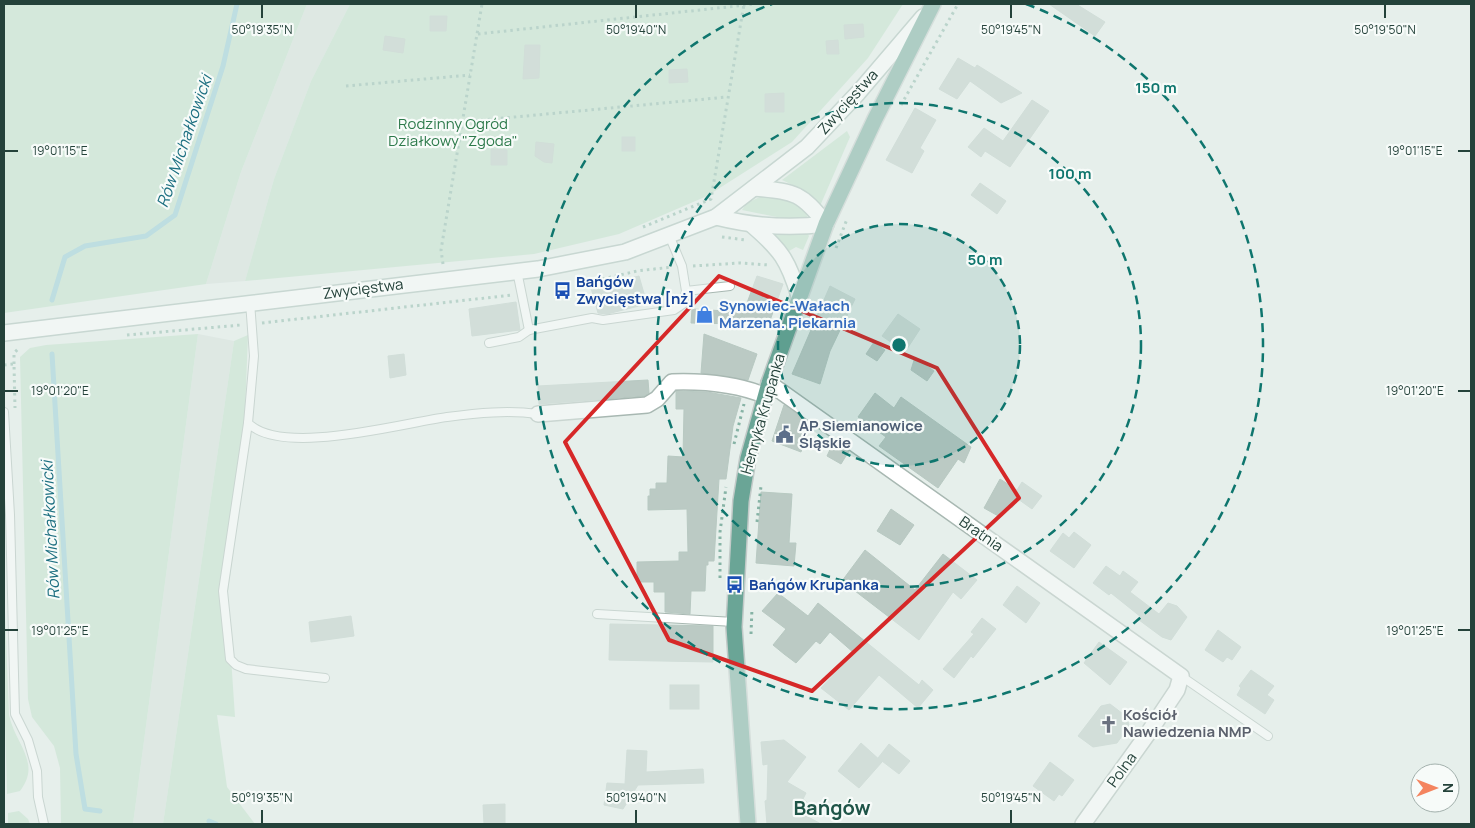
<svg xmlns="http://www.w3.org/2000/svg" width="1475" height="828" font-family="Manrope,sans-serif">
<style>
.built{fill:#d4dfda}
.green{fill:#bfe0c8}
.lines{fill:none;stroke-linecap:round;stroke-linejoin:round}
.stream{stroke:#8ec9d4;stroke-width:5}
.building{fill:#bbcac4;stroke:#b8c9c2}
.service-casing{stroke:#a8b8b2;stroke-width:10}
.minor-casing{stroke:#a8b8b2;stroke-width:18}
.secondary-casing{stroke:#a4bbb3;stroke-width:18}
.primary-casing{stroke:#c2cac8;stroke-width:18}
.path{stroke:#86b3a5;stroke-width:3;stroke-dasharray:2.5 4;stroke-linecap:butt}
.service{stroke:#fff;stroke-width:8}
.minor{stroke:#fff;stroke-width:15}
.secondary{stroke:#fff;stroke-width:15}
.primary{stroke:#6aa596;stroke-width:15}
.marked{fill:none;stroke:#d62828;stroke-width:4;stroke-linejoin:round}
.ticks{fill:none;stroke:#24423a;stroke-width:2}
.ring{fill:none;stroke:#0f766e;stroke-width:2.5;stroke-dasharray:9 6}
.labels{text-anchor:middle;stroke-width:4.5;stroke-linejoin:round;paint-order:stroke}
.street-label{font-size:15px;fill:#24423a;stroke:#f7fbf9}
.park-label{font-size:15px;fill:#2d7a4b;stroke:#f7fbf9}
.transit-label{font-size:15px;font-weight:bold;fill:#164399;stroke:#f7fbf9;text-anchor:start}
.shop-label{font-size:15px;font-weight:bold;fill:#366cbe;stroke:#f7fbf9;text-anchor:start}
.service-label{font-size:15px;font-weight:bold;fill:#4e5e75;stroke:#f7fbf9;text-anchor:start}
.worship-label{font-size:15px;font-weight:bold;fill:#5b616d;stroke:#f7fbf9;text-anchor:start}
.water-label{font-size:16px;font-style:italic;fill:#1c6f80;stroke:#f7fbf9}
.district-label{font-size:20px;font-weight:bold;fill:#1f5548;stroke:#f7fbf9}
.ticks-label{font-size:12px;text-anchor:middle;fill:#24423a;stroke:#f7fbf9;stroke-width:4.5;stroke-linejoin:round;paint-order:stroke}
.centre{fill:#0f766e;stroke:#f7fbf9;stroke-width:2.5}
.ring-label{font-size:15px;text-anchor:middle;font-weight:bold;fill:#0f766e;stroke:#f7fbf9;stroke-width:4.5;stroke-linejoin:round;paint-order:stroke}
</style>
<rect width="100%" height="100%" fill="#e6efeb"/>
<!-- built -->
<g class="built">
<polygon points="307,4 350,4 311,81 274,179 245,281 206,284 241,172"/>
<polygon points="198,334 234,341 163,824 133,824"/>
</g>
<!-- green -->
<g class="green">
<polygon points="4,4 307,4 241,172 206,284 4,313"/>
<polygon points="350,4 903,4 868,58 792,142 707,196 619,234 534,254 245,281 274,179 311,81"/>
<polygon points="847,131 850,137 820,206 799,188 782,180"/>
<path d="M 766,194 C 781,198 804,201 808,219 L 791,220 L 742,210 L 747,203 Z"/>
<polygon points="773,233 807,233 809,236 803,250 796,247 789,251"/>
<polygon points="198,334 133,824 61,824 60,768 54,746 32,717 28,699 20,357 30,348 46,345"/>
<polygon points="248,335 242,490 227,598 235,717 217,715 227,787 255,824 163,824 234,341"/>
<path d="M 4,584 L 9,715 C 15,744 42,763 20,791 L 7,794 L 4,688 Z"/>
<polygon points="19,811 28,819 30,824 8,824 8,813"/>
</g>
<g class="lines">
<!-- stream -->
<g class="stream">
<polyline points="52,300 65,257 85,246 146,236 175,215 223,66 237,4"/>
<polyline points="52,354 76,754 85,809 100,811"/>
<polyline points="209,821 216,824"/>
</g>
</g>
<!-- building -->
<g class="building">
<polygon points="1049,4 1076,4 1105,22 1095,36"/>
<polygon points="430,16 447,16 446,31 430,31"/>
<polygon points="863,24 864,37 845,39 844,25"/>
<polygon points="385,36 405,39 403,53 383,50"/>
<polygon points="838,40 839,54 827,54 826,41"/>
<polygon points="525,45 540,45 539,78 523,79"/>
<polygon points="958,58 975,68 977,65 1022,93 1001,103 970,81 957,99 939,89"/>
<polygon points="687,69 688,82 669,83 669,70"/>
<polygon points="784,93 784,112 765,112 765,94"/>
<polygon points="1032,100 1049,111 1010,167 985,151 981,157 968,147 984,128 1003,141"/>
<polygon points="915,108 936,120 920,148 924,151 912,173 886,160"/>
<rect x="622" y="137" width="13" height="14"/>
<polygon points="536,142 554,144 552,163 544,162 535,156"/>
<polygon points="491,149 507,150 507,165 491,165"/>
<polygon points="980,183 1006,201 997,214 971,195"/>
<polygon points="639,276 647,304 607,314 598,313 591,288"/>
<polygon points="757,276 783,284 767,329 741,319 740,324 691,323 692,309 743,312 741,319"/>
<polygon points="830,286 855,299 830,351 820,384 792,374"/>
<polygon points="516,302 520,330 472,336 469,309"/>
<polygon points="898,314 920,329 905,352 882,336"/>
<polygon points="704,334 757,354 748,380 701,373"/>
<polygon points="874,342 885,350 877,361 866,354"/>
<polygon points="404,354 406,375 390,378 388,356"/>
<polygon points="915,357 934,371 927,381 911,370"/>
<polygon points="648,380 649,393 644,396 539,404 538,386"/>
<polygon points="676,391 707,392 741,398 733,426 726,479 719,479 714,561 708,561 708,565 706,565 705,591 691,591 690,614 665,612 665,592 654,592 654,582 637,582 637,562 679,561 679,552 688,552 687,509 648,510 648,496 650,496 650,489 656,489 656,483 667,483 668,456 683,457 684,409 676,409"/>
<polygon points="875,393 894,408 901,397 971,447 964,463 958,459 938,488 879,446 886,437 858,417"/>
<polygon points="784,405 804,419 800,427 808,430 801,452 772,441"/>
<polygon points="834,441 849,451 841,464 827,456"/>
<polygon points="1000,479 1017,490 1022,482 1042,496 1032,509 1018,499 1012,508 1008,505 1000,517 984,508"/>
<polygon points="761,492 792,494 789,543 796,543 794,566 756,563"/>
<polygon points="891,509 914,525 900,545 877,531"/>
<polygon points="1074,532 1091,545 1074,568 1050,551 1063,533 1069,538"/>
<polygon points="865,550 915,590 943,554 977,580 961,599 953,592 919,640 842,581"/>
<polygon points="1106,566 1120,576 1123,571 1138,582 1130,592 1159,614 1168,603 1177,606 1187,617 1171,640 1162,637 1139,620 1141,617 1111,593 1109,595 1093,583"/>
<polygon points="1017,586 1040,603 1026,623 1003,605"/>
<polygon points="778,593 808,616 818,603 919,685 922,680 933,690 918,708 879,675 849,710 821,688 854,653 830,632 820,644 816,641 796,663 784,654 773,645 786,629 762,611"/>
<polygon points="351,616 354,636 311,642 309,622"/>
<polygon points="982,618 996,629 973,658 971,656 954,678 943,669 974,634 971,632"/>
<polygon points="610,624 713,626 713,662 609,660"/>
<polygon points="1218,630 1241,647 1232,660 1227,657 1223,662 1205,650"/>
<polygon points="1099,642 1127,662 1110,685 1084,663"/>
<polygon points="1251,670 1274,686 1267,695 1274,700 1265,714 1237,695 1241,688 1239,686"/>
<rect x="670" y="685" width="29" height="24"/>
<polygon points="1110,704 1127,717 1129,726 1117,743 1093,747 1078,736 1101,706"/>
<polygon points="784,740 806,757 787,782 806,793 803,799 807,802 801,813 821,824 767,824 765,801 767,800 768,764 763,765 761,742"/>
<polygon points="861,743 882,762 859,788 838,771"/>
<polygon points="889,744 910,761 899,774 878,758"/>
<polygon points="627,750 647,751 646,772 703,769 704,783 638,785 623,809 604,805 607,783 625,784"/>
<polygon points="1050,762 1074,780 1062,796 1059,794 1054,801 1033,786"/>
<polygon points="505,804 505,824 484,824 483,805"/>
</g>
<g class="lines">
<defs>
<g id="service">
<polyline points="669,235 682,266 686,291 730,286"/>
<polyline points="517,271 529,330 592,318 603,320 674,310 683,304 686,291"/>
<path d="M 250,302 L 254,356 L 248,423 C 282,457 402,423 447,417 C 478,413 508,410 538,414"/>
<polyline points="489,343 519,337 529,330"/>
<polyline points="4,412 10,515 15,714 28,740 37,771 38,797 44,824"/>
<polyline points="248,423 223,591 230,659 236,665 246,669 325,678"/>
<polyline points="597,614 734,622"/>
<polyline points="1181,676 1268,736"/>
</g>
<g id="minor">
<polyline points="769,383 1181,676 1177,690 1149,732 1083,824"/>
<path d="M 538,414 L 647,405 L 657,399 L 672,382 C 703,381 737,384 766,396"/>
</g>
<g id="secondary">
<path d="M 754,188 C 794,192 800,191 826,224"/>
<path d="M 716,217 C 752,226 788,229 826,224"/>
<path d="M 752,225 C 781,250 788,260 799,296"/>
<polyline points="4,333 538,269 625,252 716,217 807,147 858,93 923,17"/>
</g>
<polyline id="primary" points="748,824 734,627 741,501 748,458 769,383 826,224 875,119 933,4"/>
</defs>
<!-- service casing -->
<use href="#service" class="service-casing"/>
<!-- minor casing -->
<use href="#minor" class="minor-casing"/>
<!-- secondary casing -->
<use href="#secondary" class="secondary-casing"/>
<!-- primary casing -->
<use href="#primary" class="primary-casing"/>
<!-- path -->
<g class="path">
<polyline points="478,34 755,4"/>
<polyline points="346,86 470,75"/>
<polyline points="901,105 958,4"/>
<polyline points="462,122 727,97"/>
<polyline points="643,227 711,199 744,4"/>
<polyline points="722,237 746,240"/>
<polyline points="836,248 847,219"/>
<polyline points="443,264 441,250 482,4"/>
<polyline points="693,266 740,263 769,265"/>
<polyline points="577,285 637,271 672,267"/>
<polyline points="262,323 512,295"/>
<polyline points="127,335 241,325"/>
<polyline points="14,364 14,353 20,347"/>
<polyline points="4,365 14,364 15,408"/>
<polyline points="734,444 744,404"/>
<polyline points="757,522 761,486"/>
<polyline points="720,578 720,532 726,487"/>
<polyline points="751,634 752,608"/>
</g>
<!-- service -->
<use href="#service" class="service"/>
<!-- minor -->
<use href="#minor" class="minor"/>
<!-- secondary -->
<use href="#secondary" class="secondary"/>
<!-- primary -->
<use href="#primary" class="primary"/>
</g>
<!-- marked area -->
<path d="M0 0H1475V828H0ZM 719,276 L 937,368 L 1019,498 L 812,691 L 669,640 L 565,442 Z" fill="#e6efeb" fill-opacity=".55" fill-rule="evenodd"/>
<path class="marked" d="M 719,276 L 937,368 L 1019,498 L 812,691 L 669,640 L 565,442 Z"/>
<!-- ticks -->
<path class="ticks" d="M 262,5 L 262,18M 636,5 L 636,18M 1011,5 L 1011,18M 1385,5 L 1385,18M 5,151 L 18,151M 1458,151 L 1470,151M 5,391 L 18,391M 1458,391 L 1470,391M 5,630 L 18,630M 1458,630 L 1470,630M 262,810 L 262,823M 636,810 L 636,823M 1011,810 L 1011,823"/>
<!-- distance rings -->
<circle cx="899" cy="345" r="121" fill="#0f766e" fill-opacity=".12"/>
<g class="ring">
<circle cx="899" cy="345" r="121"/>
<circle cx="899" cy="345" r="242"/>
<path d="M1026 4A364 364 0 1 1 772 4"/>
</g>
<!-- icons -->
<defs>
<symbol id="bus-bare" viewBox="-9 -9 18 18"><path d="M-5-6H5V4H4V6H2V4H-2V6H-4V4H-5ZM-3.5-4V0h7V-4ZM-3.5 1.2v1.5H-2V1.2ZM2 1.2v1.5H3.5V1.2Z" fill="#1a4fb4" stroke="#f7fbf9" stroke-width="2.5" paint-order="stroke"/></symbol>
<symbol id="shop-bare" viewBox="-9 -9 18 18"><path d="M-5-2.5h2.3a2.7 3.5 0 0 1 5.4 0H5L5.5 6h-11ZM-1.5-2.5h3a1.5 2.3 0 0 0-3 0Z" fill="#3f7fe0" stroke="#f7fbf9" stroke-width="2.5" paint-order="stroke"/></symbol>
<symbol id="civic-bare" viewBox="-9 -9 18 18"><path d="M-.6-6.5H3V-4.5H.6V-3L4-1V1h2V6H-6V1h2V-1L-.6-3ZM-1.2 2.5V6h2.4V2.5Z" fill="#5c6f8a" stroke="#f7fbf9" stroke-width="2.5" paint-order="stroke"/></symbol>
<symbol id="church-bare" viewBox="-9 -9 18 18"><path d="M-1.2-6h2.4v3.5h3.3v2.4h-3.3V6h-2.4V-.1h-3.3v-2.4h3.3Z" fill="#6b7280" stroke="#f7fbf9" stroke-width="2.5" paint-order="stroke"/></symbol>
</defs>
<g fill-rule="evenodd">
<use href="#bus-bare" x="550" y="278" width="25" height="25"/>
<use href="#shop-bare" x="692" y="302" width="25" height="25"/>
<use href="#civic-bare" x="772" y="422" width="25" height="25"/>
<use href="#bus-bare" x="722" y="572" width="25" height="25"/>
<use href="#church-bare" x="1096" y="712" width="25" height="25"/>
</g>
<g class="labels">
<!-- street labels -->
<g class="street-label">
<text transform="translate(848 102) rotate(-48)" y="5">Zwycięstwa</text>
<text transform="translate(363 289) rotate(-7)" y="5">Zwycięstwa</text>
<text transform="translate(763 414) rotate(-74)" y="5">Henryka Krupanka</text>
<text transform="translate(981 534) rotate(35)" y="5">Bratnia</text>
<text transform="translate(1122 770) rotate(-54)" y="5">Polna</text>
</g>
<!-- park labels -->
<g class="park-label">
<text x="453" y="129">Rodzinny Ogród<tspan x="453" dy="17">Działkowy "Zgoda"</tspan></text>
</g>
<!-- transit labels -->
<g class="transit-label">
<text x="576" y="287">Bańgów<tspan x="576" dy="17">Zwycięstwa [nż]</tspan></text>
<text x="749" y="590">Bańgów Krupanka</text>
</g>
<!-- shop labels -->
<g class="shop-label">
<text x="719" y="311">Synowiec-Wałach<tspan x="719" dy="17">Marzena. Piekarnia</tspan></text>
</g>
<!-- service labels -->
<g class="service-label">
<text x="799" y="431">AP Siemianowice<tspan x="799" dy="17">Śląskie</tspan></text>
</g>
<!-- worship labels -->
<g class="worship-label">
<text x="1123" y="720">Kościół<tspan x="1123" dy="17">Nawiedzenia NMP</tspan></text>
</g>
<!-- water labels -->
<g class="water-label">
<text transform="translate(184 141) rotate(-71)" y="6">Rów Michałkowicki</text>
<text transform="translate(50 530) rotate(-93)" y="6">Rów Michałkowicki</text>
</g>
<!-- district labels -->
<g class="district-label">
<text x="832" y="815">Bańgów</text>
</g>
</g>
<g class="ticks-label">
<text x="262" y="34">50°19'35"N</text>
<text x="636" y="34">50°19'40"N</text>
<text x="1011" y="34">50°19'45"N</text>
<text x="1385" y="34">50°19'50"N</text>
<text x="1415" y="155">19°01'15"E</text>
<text x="60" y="155">19°01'15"E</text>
<text x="1415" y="395">19°01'20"E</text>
<text x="60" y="395">19°01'20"E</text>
<text x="1415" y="635">19°01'25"E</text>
<text x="60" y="635">19°01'25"E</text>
<text x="262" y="802">50°19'35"N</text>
<text x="636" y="802">50°19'40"N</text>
<text x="1011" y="802">50°19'45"N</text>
</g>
<circle cx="899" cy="345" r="8" class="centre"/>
<g class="ring-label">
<text x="1156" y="93">150 m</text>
<text x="1070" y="179">100 m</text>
<text x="985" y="265">50 m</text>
</g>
<!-- border -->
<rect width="1475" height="828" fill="none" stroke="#24423a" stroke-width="10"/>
<!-- north arrow -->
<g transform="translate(1435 788) rotate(90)"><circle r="24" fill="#f7fbf9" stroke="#a3b1ad"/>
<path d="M0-4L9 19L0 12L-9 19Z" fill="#f4845f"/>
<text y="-8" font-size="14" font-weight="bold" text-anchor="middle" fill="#24423a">N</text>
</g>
</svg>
